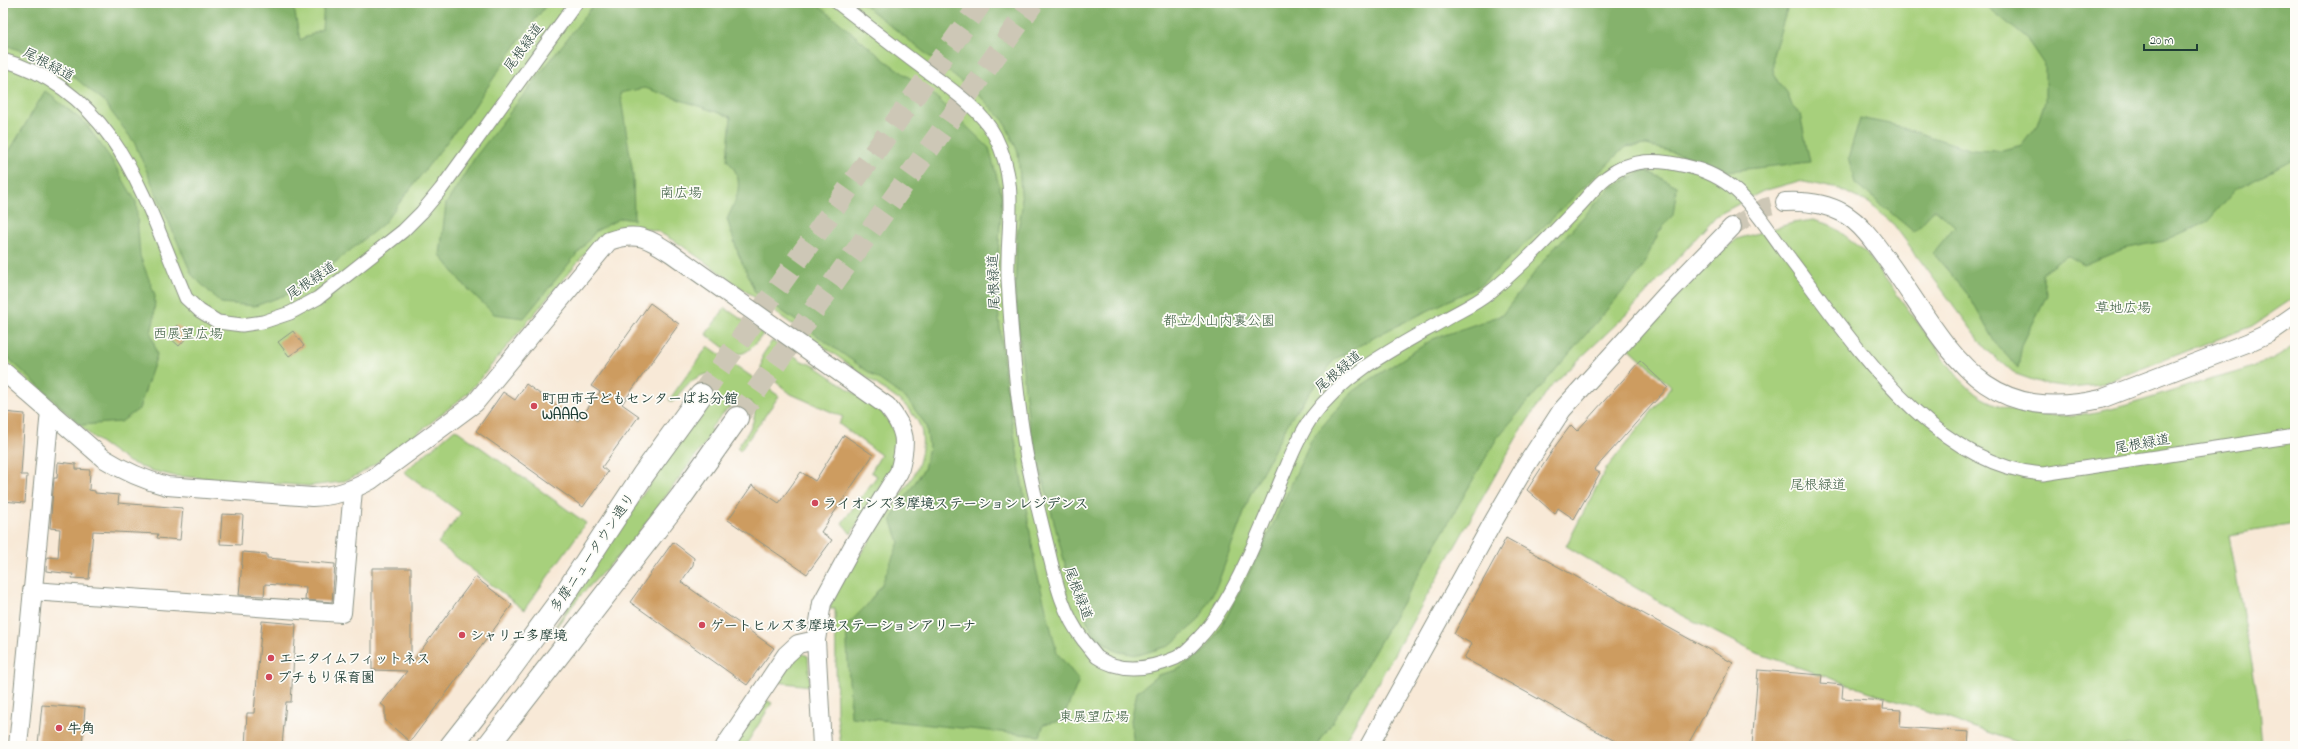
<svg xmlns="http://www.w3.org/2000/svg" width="2298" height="749" font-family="'Indie Flower','Klee One',sans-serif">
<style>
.green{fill:#a7d07c;stroke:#638658}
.forest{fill:#85b26c;stroke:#527850}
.building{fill:#cd9c61}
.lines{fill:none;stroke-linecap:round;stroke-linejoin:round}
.minor-tunnel{stroke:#cdc7b6;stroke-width:18;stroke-dasharray:18 9;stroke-linecap:butt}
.secondary-tunnel{stroke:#cdc7b6;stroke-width:22;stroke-dasharray:22 11;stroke-linecap:butt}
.pedestrian-casing{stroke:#8c9386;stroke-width:15}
.minor-casing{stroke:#8c9386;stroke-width:20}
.secondary-casing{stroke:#8c9386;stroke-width:24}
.pedestrian{stroke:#fff;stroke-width:13}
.minor{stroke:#fff;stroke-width:18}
.secondary{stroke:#fff;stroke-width:22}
.poi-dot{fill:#d1495b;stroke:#fdfcf7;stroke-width:1.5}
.labels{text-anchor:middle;stroke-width:3.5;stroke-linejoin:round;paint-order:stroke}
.street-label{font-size:14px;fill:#1f3d34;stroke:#fdfcf7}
.park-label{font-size:14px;fill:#416246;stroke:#fdfcf7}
.poi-label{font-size:14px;font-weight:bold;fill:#1f3d34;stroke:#fdfcf7;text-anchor:start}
</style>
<rect width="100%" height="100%" fill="#fdfcf7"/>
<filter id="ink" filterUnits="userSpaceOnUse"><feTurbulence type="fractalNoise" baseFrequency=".025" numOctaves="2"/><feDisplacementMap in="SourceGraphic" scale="8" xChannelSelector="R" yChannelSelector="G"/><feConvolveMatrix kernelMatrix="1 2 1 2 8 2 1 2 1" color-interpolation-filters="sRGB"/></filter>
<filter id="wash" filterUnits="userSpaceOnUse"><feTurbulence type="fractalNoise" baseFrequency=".012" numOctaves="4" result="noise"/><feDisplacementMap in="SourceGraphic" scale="16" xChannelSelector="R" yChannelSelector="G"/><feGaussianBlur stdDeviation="0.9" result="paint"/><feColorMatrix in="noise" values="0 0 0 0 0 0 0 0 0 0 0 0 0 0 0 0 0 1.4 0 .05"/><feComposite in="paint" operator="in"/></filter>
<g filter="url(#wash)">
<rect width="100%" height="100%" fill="#f8e9d7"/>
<!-- green -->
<g class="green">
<path d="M 3,3 L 2295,3 L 2295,297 L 2252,326 L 2099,385 L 2071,388 L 2047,385 L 2013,373 L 1986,349 L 1894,225 L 1869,203 L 1839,189 L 1799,181 L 1763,191 L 1716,216 L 1630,311 L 1550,387 L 1518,435 L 1342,746 L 841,746 L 837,715 L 835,609 L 829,609 L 839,586 L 915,473 C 921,460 926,438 919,424 C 916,417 909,410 904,404 L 681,245 L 657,231 L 633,226 L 624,226 L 598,238 L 468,393 L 407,442 L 360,474 L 342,482 L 309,486 L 174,476 L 149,470 L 127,461 L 93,437 L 3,359 Z"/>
<path d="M 1813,220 L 1831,225 L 1865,251 L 1958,377 C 1964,383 1970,389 1976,394 C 1989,403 2003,407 2018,411 C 2079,426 2136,402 2195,384 C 2229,374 2267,367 2295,344 L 2295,524 L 2229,535 L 2258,698 L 2262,746 L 2028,746 L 1754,652 L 1678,613 L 1566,546 L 1606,469 L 1671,387 L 1628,347 L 1708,263 L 1737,239 L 1793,223 Z"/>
<path d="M 725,308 L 763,334 C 740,366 733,354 706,334 Z"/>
<polygon points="772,341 802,361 815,366 882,412 897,434 893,468 851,534 842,523 877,476 871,472 881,455 839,424 843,417 791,394 761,370 762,356"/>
<path d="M 708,346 L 779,396 L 740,451 L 737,448 C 745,436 762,417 751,402 C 734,397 720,417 710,429 L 714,431 L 631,543 L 580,596 L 549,636 L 619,528 L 696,420 L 699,421 C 707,408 716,396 715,380 L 708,374 C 692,376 682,390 673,402 L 669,400 Z"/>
<polygon points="455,429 586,523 524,610 438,543 461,513 404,472"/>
<polygon points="801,653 808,656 810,686 777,682"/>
<polygon points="764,699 772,703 745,746 734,746"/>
</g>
<!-- forest -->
<g class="forest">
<polygon points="3,3 293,3 300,40 322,29 324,3 548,3 518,42 474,107 383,224 302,289 255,306 221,303 192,275 134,142 104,102 61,66 3,44"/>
<path d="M 595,3 L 816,3 L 883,59 L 935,96 L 989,148 L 1002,197 L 996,288 L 1005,378 L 1036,569 L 1057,653 L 1079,680 L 1062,721 L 1044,724 L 1040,736 L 851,717 L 846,626 L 867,605 L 881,586 L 899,542 L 891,519 L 924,469 L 929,447 L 926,425 L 907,399 L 755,292 L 738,253 L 727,219 C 738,196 746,180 727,160 L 731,117 L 645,88 L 620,93 L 633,174 L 634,220 L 621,218 L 596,231 L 524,318 L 494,314 L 462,283 L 440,255 L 446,204 L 476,156 Z"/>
<polygon points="862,3 1789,3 1773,55 1773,70 1778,82 1786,91 1792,105 1800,114 1810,162 1729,171 1706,162 1647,145 1625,147 1536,234 1479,286 1388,330 1335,359 1291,418 1251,493 1218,583 1199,620 1169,646 1138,655 1119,652 1094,636 1069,580 1029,425 1015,296 1017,236 1022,207 1018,152 1004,121 983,99"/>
<polygon points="1983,3 2295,3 2295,159 2236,189 2208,221 2164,241 2123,249 2084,265 2067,255 2041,273 2047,295 2022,345 2018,368 1995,343 1969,296 1933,253 1955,226 1935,209 1914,232 1855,183 1848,158 1860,118 1894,125 1972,150 1998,151 2022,145 2037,125 2045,101 2045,66 2026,38"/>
<polygon points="45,91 85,123 111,159 136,202 140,256 155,295 154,320 151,333 157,355 139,409 121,422 81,425 3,353 3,162"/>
<polygon points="1645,170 1677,186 1673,215 1659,232 1641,270 1497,438 1349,696 1317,746 1134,746 1131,720 1137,692 1158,675 1177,670 1207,649 1227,616 1270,531 1312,438 1353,391 1433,339 1502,315 1548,255 1610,188"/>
</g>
<g id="blocks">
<!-- building -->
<g class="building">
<polygon points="650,303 679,324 622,404 639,416 602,467 608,472 583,507 476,431 503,392 515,400 526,384 578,421 600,392 591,386"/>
<polygon points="177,325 189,335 179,346 168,336"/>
<polygon points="293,331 304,346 289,356 278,342"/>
<polygon points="1640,361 1668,387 1594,470 1600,473 1574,519 1558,508 1555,514 1527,490 1556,445 1571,425 1577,431"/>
<polygon points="3,412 25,414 21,475 27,475 25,503 3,501"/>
<polygon points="844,435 873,455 821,532 832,540 807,574 728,520 752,485 779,503 801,472 815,481"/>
<polygon points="58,462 76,464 76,469 90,470 89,490 95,491 95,493 119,495 118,503 183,508 180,540 157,538 158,534 93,531 89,579 72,578 73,574 46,571 47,557 58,558 60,529 50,528 54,478 57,478"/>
<polygon points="222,514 243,515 241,545 220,544"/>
<polygon points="1506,538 1733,663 1687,746 1624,746 1464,658 1472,644 1454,634"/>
<polygon points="673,542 694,558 693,565 681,582 774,648 747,685 630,602"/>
<polygon points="243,552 267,554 267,558 335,564 332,602 305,600 306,587 265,584 264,596 239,595"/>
<polygon points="372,568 411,568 411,664 475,577 512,605 410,742 385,720 385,707 381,704 407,671 372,670"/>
<polygon points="262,621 296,624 291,702 286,702 282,746 245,746 247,713 254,713"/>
<polygon points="1758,670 1822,675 1821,683 1843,685 1842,698 1884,701 1883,709 1901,710 1900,727 1969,732 1968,746 1752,746"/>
<polygon points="42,705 85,708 82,746 38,744"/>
</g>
</g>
</g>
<g filter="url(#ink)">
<use href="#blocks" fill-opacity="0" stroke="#8c9386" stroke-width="1"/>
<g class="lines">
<!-- minor-tunnel -->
<polyline class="minor-tunnel" points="1732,227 1765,207 1785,202"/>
<!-- secondary-tunnel -->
<g class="secondary-tunnel">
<polyline points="701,395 981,3"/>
<polyline points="737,418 1033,3"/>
</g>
<defs>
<g id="pedestrian">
<path d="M 838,3 C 865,24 892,45 920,66 C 946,86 980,107 995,136 C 1020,185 1006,228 1008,279 C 1011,330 1015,383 1023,434 C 1028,471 1038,508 1047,545 C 1055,579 1062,613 1084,641 C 1085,642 1096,656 1097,657 C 1121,674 1150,669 1176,658 C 1186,653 1191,646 1199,638 C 1235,600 1263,522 1284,473 C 1292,454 1300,434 1312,417 C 1345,372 1397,347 1444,320 C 1459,311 1476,304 1489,293 C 1521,267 1550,236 1578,207 C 1588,197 1596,185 1607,177 C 1631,158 1658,159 1686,166 C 1738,177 1755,212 1784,251 C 1849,335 1928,465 2043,474 L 2295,436"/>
<path d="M 3,60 C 117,92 145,201 186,298 L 200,311 L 218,322 L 242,325 L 263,322 L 290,313 L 318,298 L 403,231 L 422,212 L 441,189 L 576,3"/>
</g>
<g id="minor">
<path d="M 1785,202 C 1805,201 1825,203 1843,213 C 1864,225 1878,248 1892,267 C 1951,351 1981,426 2101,399 L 2247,343 L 2269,333 L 2295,315"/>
<path d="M 3,371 L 103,458 C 124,471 144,480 167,486 L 312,497 C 335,496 351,491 371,480 L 475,403 L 609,241 C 637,231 648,238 671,253 L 887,406 C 907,430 907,442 899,472 L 853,546 L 822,603 L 816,640 L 822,746"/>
<polyline points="32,591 342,613 353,490"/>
<polyline points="18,746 50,411"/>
<polyline points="725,746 786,655 798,644 816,640"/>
<polyline points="1369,746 1493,522 1525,467 1562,410 1666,295 1732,227"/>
</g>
<g id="secondary">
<polyline points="451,746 488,699 563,597 643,475 701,395"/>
<polyline points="488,746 681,497 737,418"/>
</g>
</defs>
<!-- pedestrian casing -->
<use href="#pedestrian" class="pedestrian-casing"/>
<!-- minor casing -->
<use href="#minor" class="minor-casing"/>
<!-- secondary casing -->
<use href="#secondary" class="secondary-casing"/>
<!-- pedestrian -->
<use href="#pedestrian" class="pedestrian"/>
<!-- minor -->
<use href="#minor" class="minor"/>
<!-- secondary -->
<use href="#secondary" class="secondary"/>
</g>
</g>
<!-- markers -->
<g class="poi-dot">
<circle cx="534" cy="406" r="4"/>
<circle cx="815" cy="503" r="4"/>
<circle cx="702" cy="625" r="4"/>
<circle cx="462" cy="635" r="4"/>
<circle cx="271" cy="658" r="4"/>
<circle cx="269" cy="677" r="4"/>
<circle cx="59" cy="728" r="4"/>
</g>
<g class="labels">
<!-- street labels -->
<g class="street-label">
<text transform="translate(523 47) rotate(-54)" y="5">尾根緑道</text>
<text transform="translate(49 64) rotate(28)" y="5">尾根緑道</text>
<text transform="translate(311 280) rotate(-34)" y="5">尾根緑道</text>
<text transform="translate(993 282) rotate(-92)" y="5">尾根緑道</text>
<text transform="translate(1338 371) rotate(-40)" y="5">尾根緑道</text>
<text transform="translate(2142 443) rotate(-10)" y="5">尾根緑道</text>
<text transform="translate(592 552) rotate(-56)" y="5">多摩ニュータウン通り</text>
<text transform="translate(1079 593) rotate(69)" y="5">尾根緑道</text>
</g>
<!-- park labels -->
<g class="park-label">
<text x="681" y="197">南広場</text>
<text x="2123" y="312">草地広場</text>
<text x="1219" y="325">都立小山内裏公園</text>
<text x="188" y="338">西展望広場</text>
<text x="1818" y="489">尾根緑道</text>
<text x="1094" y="721">東展望広場</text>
</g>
<!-- poi labels -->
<g class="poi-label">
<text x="542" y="403">町田市子どもセンターぱお分館<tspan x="542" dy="16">WAAAO</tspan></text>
<text x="823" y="508">ライオンズ多摩境ステーションレジデンス</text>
<text x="710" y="630">ゲートヒルズ多摩境ステーションアリーナ</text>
<text x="470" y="640">シャリエ多摩境</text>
<text x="279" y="663">エニタイムフィットネス</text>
<text x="277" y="682">プチもり保育園</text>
<text x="67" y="733">牛角</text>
</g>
</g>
<!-- margin -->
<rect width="2298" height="749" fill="none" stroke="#fdfcf7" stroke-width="16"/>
<!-- scale -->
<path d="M2144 44v6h53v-6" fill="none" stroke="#1f3d34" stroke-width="2"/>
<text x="2150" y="44" font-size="12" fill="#1f3d34" stroke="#fdfcf7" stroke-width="3" paint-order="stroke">20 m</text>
</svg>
